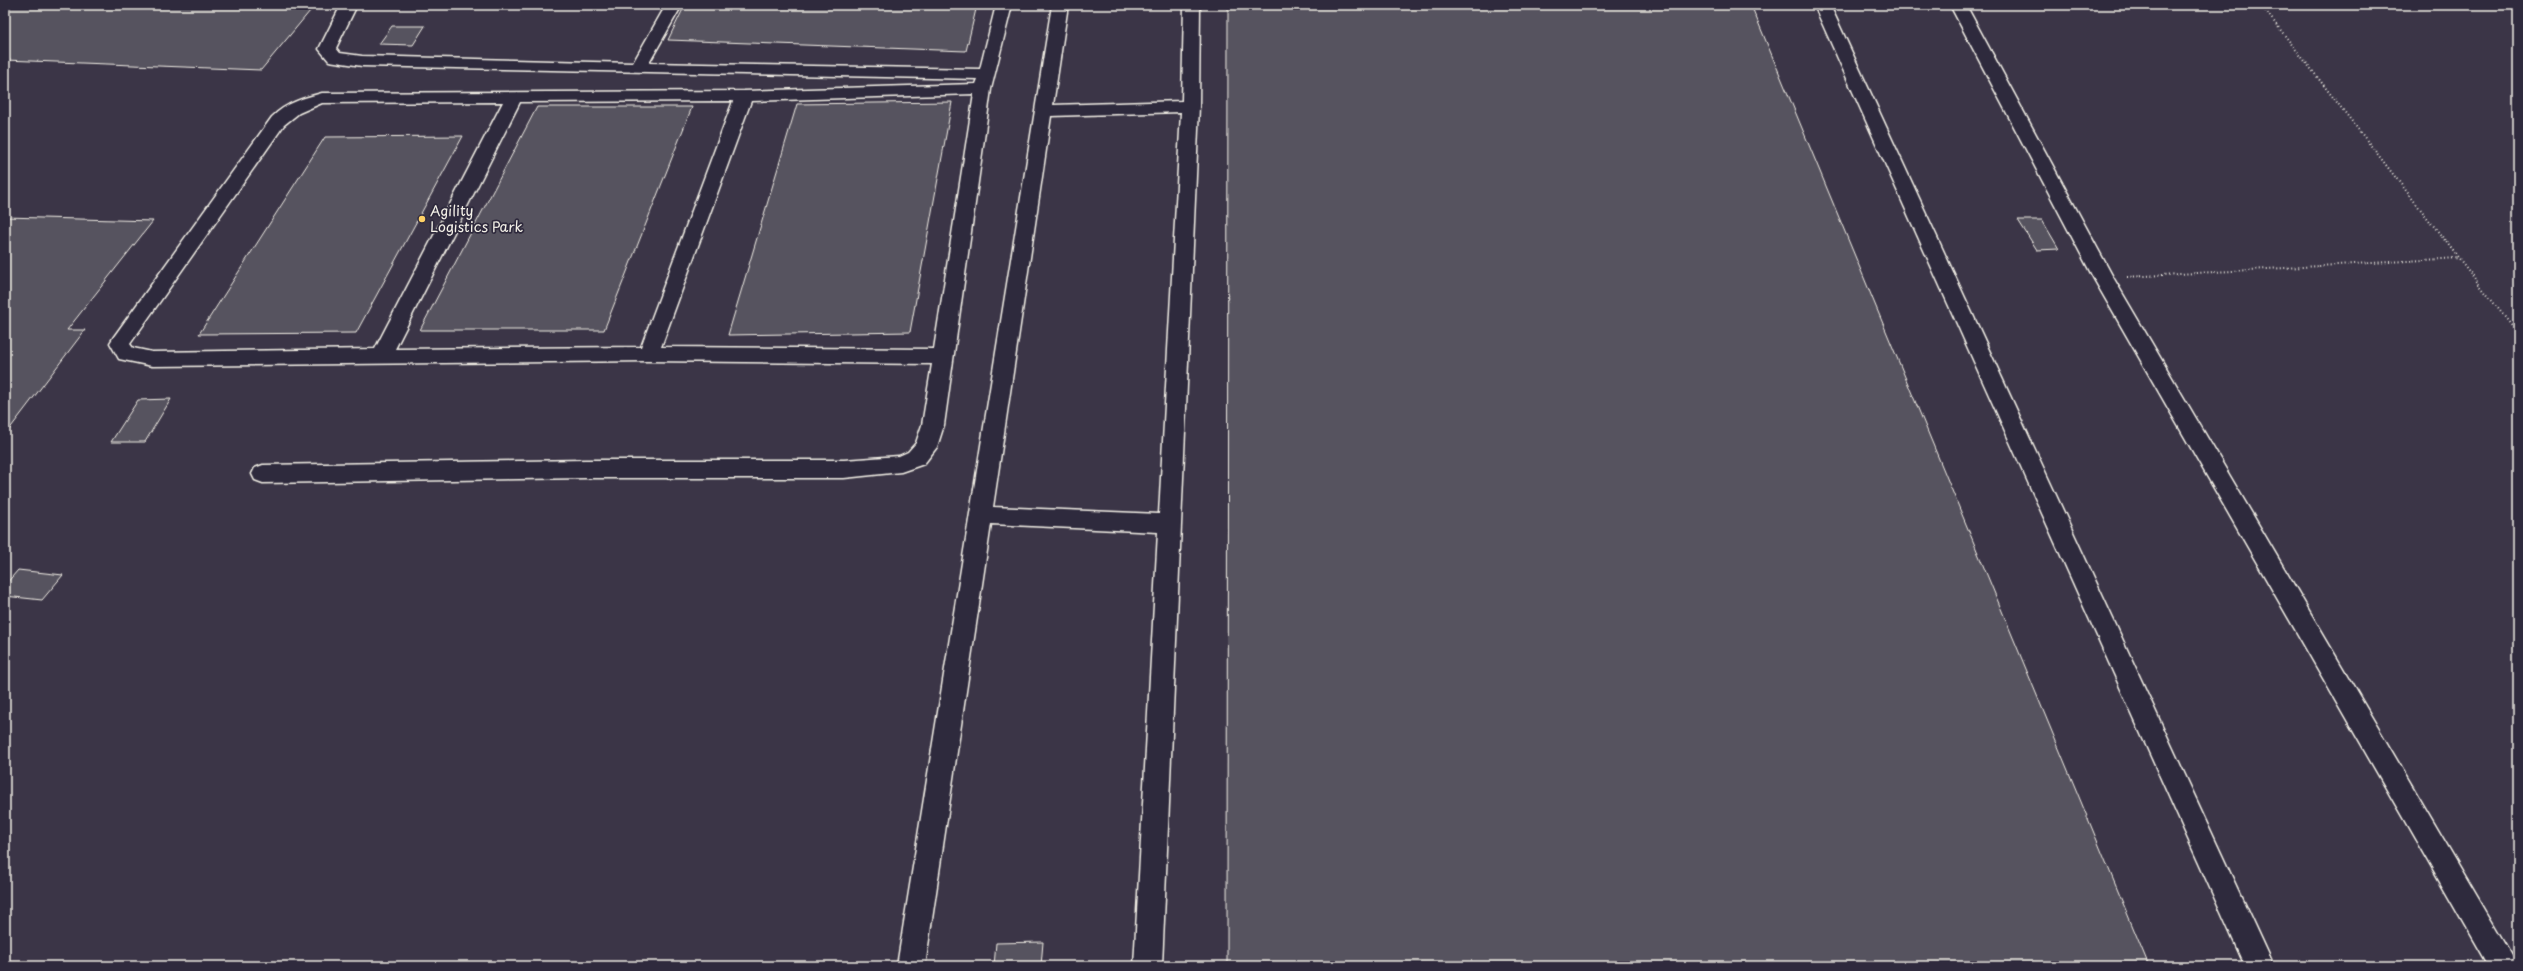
<svg xmlns="http://www.w3.org/2000/svg" width="2523" height="971" font-family="'Playpen Sans',sans-serif">
<style>
.built{fill:#3b3647}
.building{fill:#56525f;stroke:#f4f1e8}
.lines{fill:none;stroke-linecap:round;stroke-linejoin:round}
.minor-casing{stroke:#f4f1e8;stroke-width:3}
.path{stroke:#f4f1e8;stroke-width:2;stroke-dasharray:1 2.5;stroke-linecap:butt}
.minor{fill:#2f2a3d;fill-rule:evenodd}
.poi-dot{fill:#ffd166;stroke:#2f2a3d;stroke-width:1.5}
.labels{text-anchor:middle;stroke-width:3.5;stroke-linejoin:round;paint-order:stroke}
.poi-label{font-size:14px;fill:#f4f1e8;stroke:#2f2a3d;text-anchor:start}
</style>
<rect width="100%" height="100%" fill="#2f2a3d"/>
<filter id="ink" filterUnits="userSpaceOnUse"><feTurbulence type="fractalNoise" baseFrequency=".025" numOctaves="2"/><feDisplacementMap in="SourceGraphic" scale="8" xChannelSelector="R" yChannelSelector="G"/><feConvolveMatrix kernelMatrix="1 2 1 2 8 2 1 2 1" color-interpolation-filters="sRGB"/></filter>
<g filter="url(#ink)">
<!-- built -->
<rect class="built" x="5" y="5" width="2513" height="961"/>
<!-- building -->
<g class="building">
<polygon points="5,5 315,5 261,70 5,60"/>
<polygon points="685,5 977,5 966,51 668,40"/>
<polygon points="1228,5 1751,5 2149,966 1227,966"/>
<polygon points="392,26 425,26 413,45 379,44"/>
<polygon points="952,102 910,332 728,335 797,104"/>
<polygon points="537,107 692,107 604,330 420,330"/>
<polygon points="463,136 356,333 199,334 325,137"/>
<polygon points="5,217 153,221 67,330 85,330 5,435"/>
<polygon points="2018,220 2042,220 2059,249 2037,250"/>
<polygon points="171,399 145,442 111,442 138,400"/>
<polygon points="18,570 63,575 42,600 5,596 5,585"/>
<polygon points="1043,942 1041,966 994,966 996,943"/>
</g>
<g class="lines">
<defs>
<g id="minor">
<path d="M 341,5 L 357,5 L 336,48 L 340,53 L 362,56 L 633,63 L 666,5 L 682,5 L 649,63 L 980,69 L 996,5 L 1012,5 L 991,89 L 944,425 L 937,447 L 924,464 L 901,472 L 844,478 L 586,478 L 263,483 L 255,480 L 252,474 L 255,468 L 263,465 L 586,460 L 844,460 L 899,456 L 908,452 L 916,443 L 922,425 L 932,364 L 648,361 L 152,366 L 119,359 L 110,343 L 113,338 L 272,117 C 286,103 303,98 322,93 L 744,91 L 976,84 L 978,79 L 362,66 L 329,61 L 319,49 ZM 974,94 L 934,349 L 661,347 L 751,101 ZM 733,101 L 641,347 L 395,349 L 520,102 ZM 503,102 L 375,349 L 152,352 L 133,348 L 130,344 L 284,125 L 299,113 L 322,103 Z"/>
<path d="M 1052,5 L 1068,5 L 1053,105 L 1182,101 L 1184,5 L 1200,5 L 1199,106 L 1162,966 L 1134,966 L 1158,532 L 991,524 L 925,966 L 897,966 ZM 1181,112 L 1159,514 L 993,507 L 1051,116 Z"/>
<polygon points="1814,5 1830,5 2273,966 2245,966"/>
<polygon points="1950,5 1966,5 2114,279 2518,966 2488,966 2094,279"/>
</g>
</defs>
<!-- minor casing -->
<use href="#minor" class="minor-casing"/>
<!-- path -->
<g class="path">
<polyline points="2261,5 2518,334"/>
<polyline points="2127,277 2459,258"/>
</g>
<!-- minor -->
<use href="#minor" class="minor"/>
</g>
</g>
<!-- markers -->
<circle class="poi-dot" cx="422" cy="219" r="4"/>
<g class="labels">
<!-- poi labels -->
<g class="poi-label">
<text x="430" y="216">Agility<tspan x="430" dy="16">Logistics Park</tspan></text>
</g>
</g>
<!-- margin -->
<rect width="2523" height="971" fill="none" stroke="#2f2a3d" stroke-width="20"/>
<rect x="10" y="10" width="2503" height="951" fill="none" stroke="#f4f1e8" stroke-width="1.5" filter="url(#ink)"/>
</svg>
